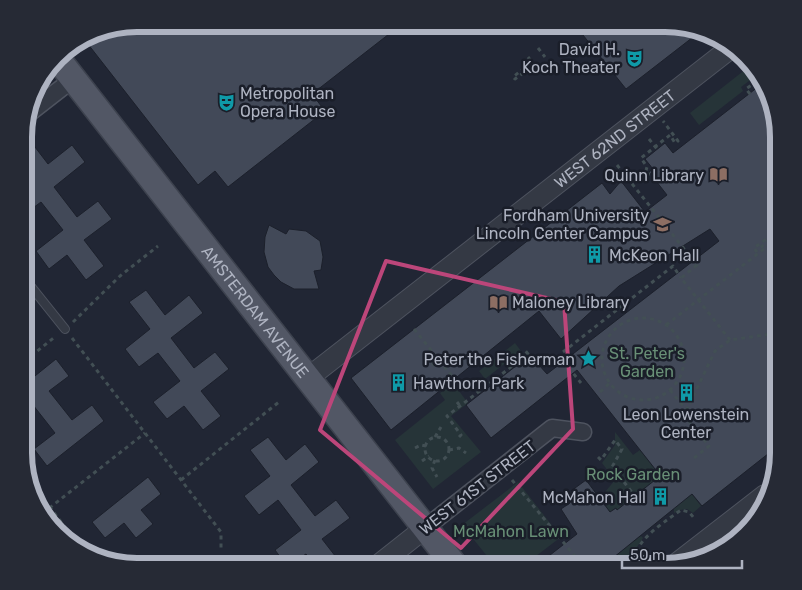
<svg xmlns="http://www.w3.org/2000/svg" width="802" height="590" font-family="Rubik,sans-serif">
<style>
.green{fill:#263438}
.building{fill:#424958;stroke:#1c202b}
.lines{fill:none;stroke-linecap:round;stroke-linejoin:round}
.service-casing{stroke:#4e535f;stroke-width:10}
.minor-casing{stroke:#4e535f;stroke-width:19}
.tertiary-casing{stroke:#4e535f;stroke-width:22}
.primary-casing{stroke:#3d424e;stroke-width:28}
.path{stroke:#424f54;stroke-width:3;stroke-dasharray:4 4;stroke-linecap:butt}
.service{stroke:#343944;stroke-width:8}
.minor{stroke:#343944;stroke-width:16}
.tertiary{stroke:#343944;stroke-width:20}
.primary{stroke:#525765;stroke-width:25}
.marked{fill:none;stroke:#bc467a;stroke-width:4;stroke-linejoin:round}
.labels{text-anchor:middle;stroke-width:5;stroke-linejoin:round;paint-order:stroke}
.poi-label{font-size:16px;fill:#aeb3c1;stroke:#1a1e29;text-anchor:end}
.street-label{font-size:16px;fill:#aeb3c1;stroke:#1a1e29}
.park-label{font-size:16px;fill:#688f76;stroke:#1a1e29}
.rim{fill:none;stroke:#aeb3c1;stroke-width:6}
</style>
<rect width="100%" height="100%" fill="#212634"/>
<!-- green -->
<g class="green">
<polygon points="746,69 753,78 741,87 743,91 699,125 690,113"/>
<polygon points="515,343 521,351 485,379 479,371"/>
<polygon points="453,383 468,403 451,416 481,452 433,489 395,440 445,400 440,393"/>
<polygon points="615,432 633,455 640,450 659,474 654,478 655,480 617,510 615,508 610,512 600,498 615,480 602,463 615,445"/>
<polygon points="518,482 561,537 523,566 495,566 462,525"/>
<polygon points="692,494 701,506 693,513 687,509 680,510 674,513 674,507"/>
<polygon points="641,536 643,538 635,550 637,556 624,566 603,566 622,551 621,549"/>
</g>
<!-- building -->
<g class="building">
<polygon points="672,24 697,34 626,89 575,25"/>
<polygon points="398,27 312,94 325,111 228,187 215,171 198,185 84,39 101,30"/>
<polygon points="763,83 766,87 778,130 778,446 702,506 692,494 603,566 536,566 577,534 561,509 570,503 564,496 586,480 610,512 616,508 617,510 655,480 653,479 659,474 577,370 491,438 466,405 530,355 547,374 719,241 710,229 619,286 561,339 539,311 391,430 351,378 602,183 610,194 621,181 645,212 667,195 649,172 653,169 645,159 665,143 673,153"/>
<polygon points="25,134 48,164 72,145 85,162 54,187 77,217 98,201 112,219 84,240 104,266 86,280 67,255 49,269 36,251 63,230 41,202 25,214 25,184 32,178 25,169"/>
<polygon points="269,225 286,234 289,229 306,231 320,241 323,257 321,270 314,271 319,289 294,289 281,282 274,275 268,267 264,252 265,237"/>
<polygon points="146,290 165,315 189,295 203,313 171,338 194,368 215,352 229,369 201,391 221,416 203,430 184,406 167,419 153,402 180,381 158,353 139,367 125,349 150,329 129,302"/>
<polygon points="56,359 69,376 49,391 72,420 92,405 104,421 47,466 34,449 55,433 33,405 25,411 25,384"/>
<polygon points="268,437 286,460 305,444 319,462 291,485 315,516 336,500 350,518 322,539 343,566 315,566 306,554 287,566 275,550 301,530 278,500 259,515 244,496 270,476 250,450"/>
<polygon points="148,477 161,494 141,510 153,524 136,538 124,523 105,538 92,522"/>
</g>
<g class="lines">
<defs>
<polyline id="service" points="25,279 65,329"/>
<g id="minor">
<polyline points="28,114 73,79"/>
<polyline points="425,528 552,428 583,432"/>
</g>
<g id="tertiary">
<path id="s1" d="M 308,378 L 732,47"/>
<polyline points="676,564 765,495"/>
<polyline points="377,566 425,528"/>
</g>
<g id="primary">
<path id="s2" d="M 57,58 L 455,566"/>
</g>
</defs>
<!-- service casing -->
<use href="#service" class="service-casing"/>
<!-- minor casing -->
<use href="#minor" class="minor-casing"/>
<!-- tertiary casing -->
<use href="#tertiary" class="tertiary-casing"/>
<!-- primary casing -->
<use href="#primary" class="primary-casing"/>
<!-- path -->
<g class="path">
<polyline points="538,48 545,57"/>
<polyline points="528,57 532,62 513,77 515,79 534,65"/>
<polyline points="750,94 746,89 760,79"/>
<polyline points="649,139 657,149"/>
<polyline points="617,165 697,265 681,278 730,340"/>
<polyline points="650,174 645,174 647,167 641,158 670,135 675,143 678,141 663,121"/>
<polyline points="770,244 768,242 756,251 754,248 773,234"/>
<circle cx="643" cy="359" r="41"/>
<polyline points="73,322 120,276 158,246"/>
<polyline points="666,325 778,238"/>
<polyline points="414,329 456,381 462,384"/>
<polyline points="72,338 221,532 221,549"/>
<polyline points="431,351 426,355 434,365 440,361"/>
<polyline points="563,352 673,266 681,278"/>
<polyline points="558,358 560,357 581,383"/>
<polyline points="25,361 56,336"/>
<polyline points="670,390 688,412"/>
<polyline points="600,392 610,383"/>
<polyline points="457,402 460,406"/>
<polyline points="435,437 441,427"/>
<polyline points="459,437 461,435 447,416 528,354 524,349"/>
<circle cx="437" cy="449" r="12"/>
<polyline points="415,448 421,445 426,446"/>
<polyline points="449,450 459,448 466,453"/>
<polyline points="598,457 601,460 615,440 622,449 612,467 635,496"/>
<polyline points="694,458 709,446 684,415 715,351 730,340 778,333"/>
<polyline points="435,460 432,468 437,477"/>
<polyline points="422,461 429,456"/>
<polyline points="181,480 279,402"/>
<polyline points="512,480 583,566"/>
<polyline points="30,481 80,547"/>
<polyline points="43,513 145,433"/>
<path d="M 642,559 L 638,551 C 639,538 670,518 681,510 L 689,512 L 694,518"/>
</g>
<!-- service -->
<use href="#service" class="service"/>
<!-- minor -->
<use href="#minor" class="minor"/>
<!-- tertiary -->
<use href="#tertiary" class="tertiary"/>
<!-- primary -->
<use href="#primary" class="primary"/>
</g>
<!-- marked area -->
<path class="marked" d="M 386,261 L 564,302 L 573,429 L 461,548 L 320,430 Z"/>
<!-- icons -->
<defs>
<symbol id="theatre-bare" viewBox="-9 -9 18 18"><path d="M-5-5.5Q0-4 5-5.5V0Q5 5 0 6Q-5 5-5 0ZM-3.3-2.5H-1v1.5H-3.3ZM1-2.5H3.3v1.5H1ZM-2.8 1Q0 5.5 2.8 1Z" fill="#0f9aa8" stroke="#1a1e29" stroke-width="2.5" paint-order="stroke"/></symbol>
<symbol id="library-bare" viewBox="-9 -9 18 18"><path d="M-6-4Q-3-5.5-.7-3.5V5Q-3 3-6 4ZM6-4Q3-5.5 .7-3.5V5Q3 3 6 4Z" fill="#8d6e63" stroke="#1a1e29" stroke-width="2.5" paint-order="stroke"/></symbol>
<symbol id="university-bare" viewBox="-9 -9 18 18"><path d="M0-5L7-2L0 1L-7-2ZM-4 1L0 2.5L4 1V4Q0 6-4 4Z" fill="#8d6e63" stroke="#1a1e29" stroke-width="2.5" paint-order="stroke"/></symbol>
<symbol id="building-bare" viewBox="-9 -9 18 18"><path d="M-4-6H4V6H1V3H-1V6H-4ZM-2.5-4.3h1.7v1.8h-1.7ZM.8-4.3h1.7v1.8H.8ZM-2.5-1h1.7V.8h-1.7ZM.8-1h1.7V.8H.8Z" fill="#0f9aa8" stroke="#1a1e29" stroke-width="2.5" paint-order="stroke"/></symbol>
<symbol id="sight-bare" viewBox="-9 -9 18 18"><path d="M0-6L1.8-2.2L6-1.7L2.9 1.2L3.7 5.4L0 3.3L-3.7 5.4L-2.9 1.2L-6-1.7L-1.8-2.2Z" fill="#0f9aa8" stroke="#1a1e29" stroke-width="2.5" paint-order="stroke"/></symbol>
</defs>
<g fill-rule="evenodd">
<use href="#theatre-bare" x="622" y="46" width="25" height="25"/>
<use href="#theatre-bare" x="214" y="90" width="25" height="25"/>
<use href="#library-bare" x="706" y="162" width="25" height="25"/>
<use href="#university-bare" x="650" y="212" width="25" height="25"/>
<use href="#building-bare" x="582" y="242" width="25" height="25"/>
<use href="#library-bare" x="486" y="290" width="25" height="25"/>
<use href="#sight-bare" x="576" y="346" width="25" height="25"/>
<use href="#building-bare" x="386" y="370" width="25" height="25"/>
<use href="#building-bare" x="674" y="380" width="25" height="25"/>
<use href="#building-bare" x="648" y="484" width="25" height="25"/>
</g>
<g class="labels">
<!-- poi labels -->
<g class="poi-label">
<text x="620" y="55">David H.<tspan x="620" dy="18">Koch Theater</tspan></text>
<text x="240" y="99" text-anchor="start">Metropolitan<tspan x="240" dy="18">Opera House</tspan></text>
<text x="704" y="181">Quinn Library</text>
<text x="649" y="221">Fordham University<tspan x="649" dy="18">Lincoln Center Campus</tspan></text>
<text x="609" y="261" text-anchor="start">McKeon Hall</text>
<text x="512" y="308" text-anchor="start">Maloney Library</text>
<text x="575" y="365">Peter the Fisherman</text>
<text x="413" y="389" text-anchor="start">Hawthorn Park</text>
<text x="686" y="420" text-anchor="middle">Leon Lowenstein<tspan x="686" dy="18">Center</tspan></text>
<text x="646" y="503">McMahon Hall</text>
</g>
<!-- street labels -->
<g class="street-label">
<text dy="6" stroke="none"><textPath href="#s1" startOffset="389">WEST 62ND STREET</textPath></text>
<text dy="6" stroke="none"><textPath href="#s2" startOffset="322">AMSTERDAM AVENUE</textPath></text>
<text transform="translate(477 487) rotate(-38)" y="6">WEST 61ST STREET</text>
</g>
<!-- park labels -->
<g class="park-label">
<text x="647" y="359">St. Peter's<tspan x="647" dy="18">Garden</tspan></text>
<text x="633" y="480">Rock Garden</text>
<text x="511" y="537">McMahon Lawn</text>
</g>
</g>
<!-- crop -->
<path d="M0 0H802V590H0ZM137 32H665A105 105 0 0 1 770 137V453A105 105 0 0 1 665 558H137A105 105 0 0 1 32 453V137A105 105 0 0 1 137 32Z" fill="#262a35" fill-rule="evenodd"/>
<path class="rim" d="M137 32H665A105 105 0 0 1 770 137V453A105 105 0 0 1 665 558H137A105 105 0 0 1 32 453V137A105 105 0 0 1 137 32Z"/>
<!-- scale -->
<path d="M622 560v8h120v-8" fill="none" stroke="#aeb3c1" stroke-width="2.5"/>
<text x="630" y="560" font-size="15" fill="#aeb3c1" stroke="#1a1e29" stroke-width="4" paint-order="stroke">50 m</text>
</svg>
